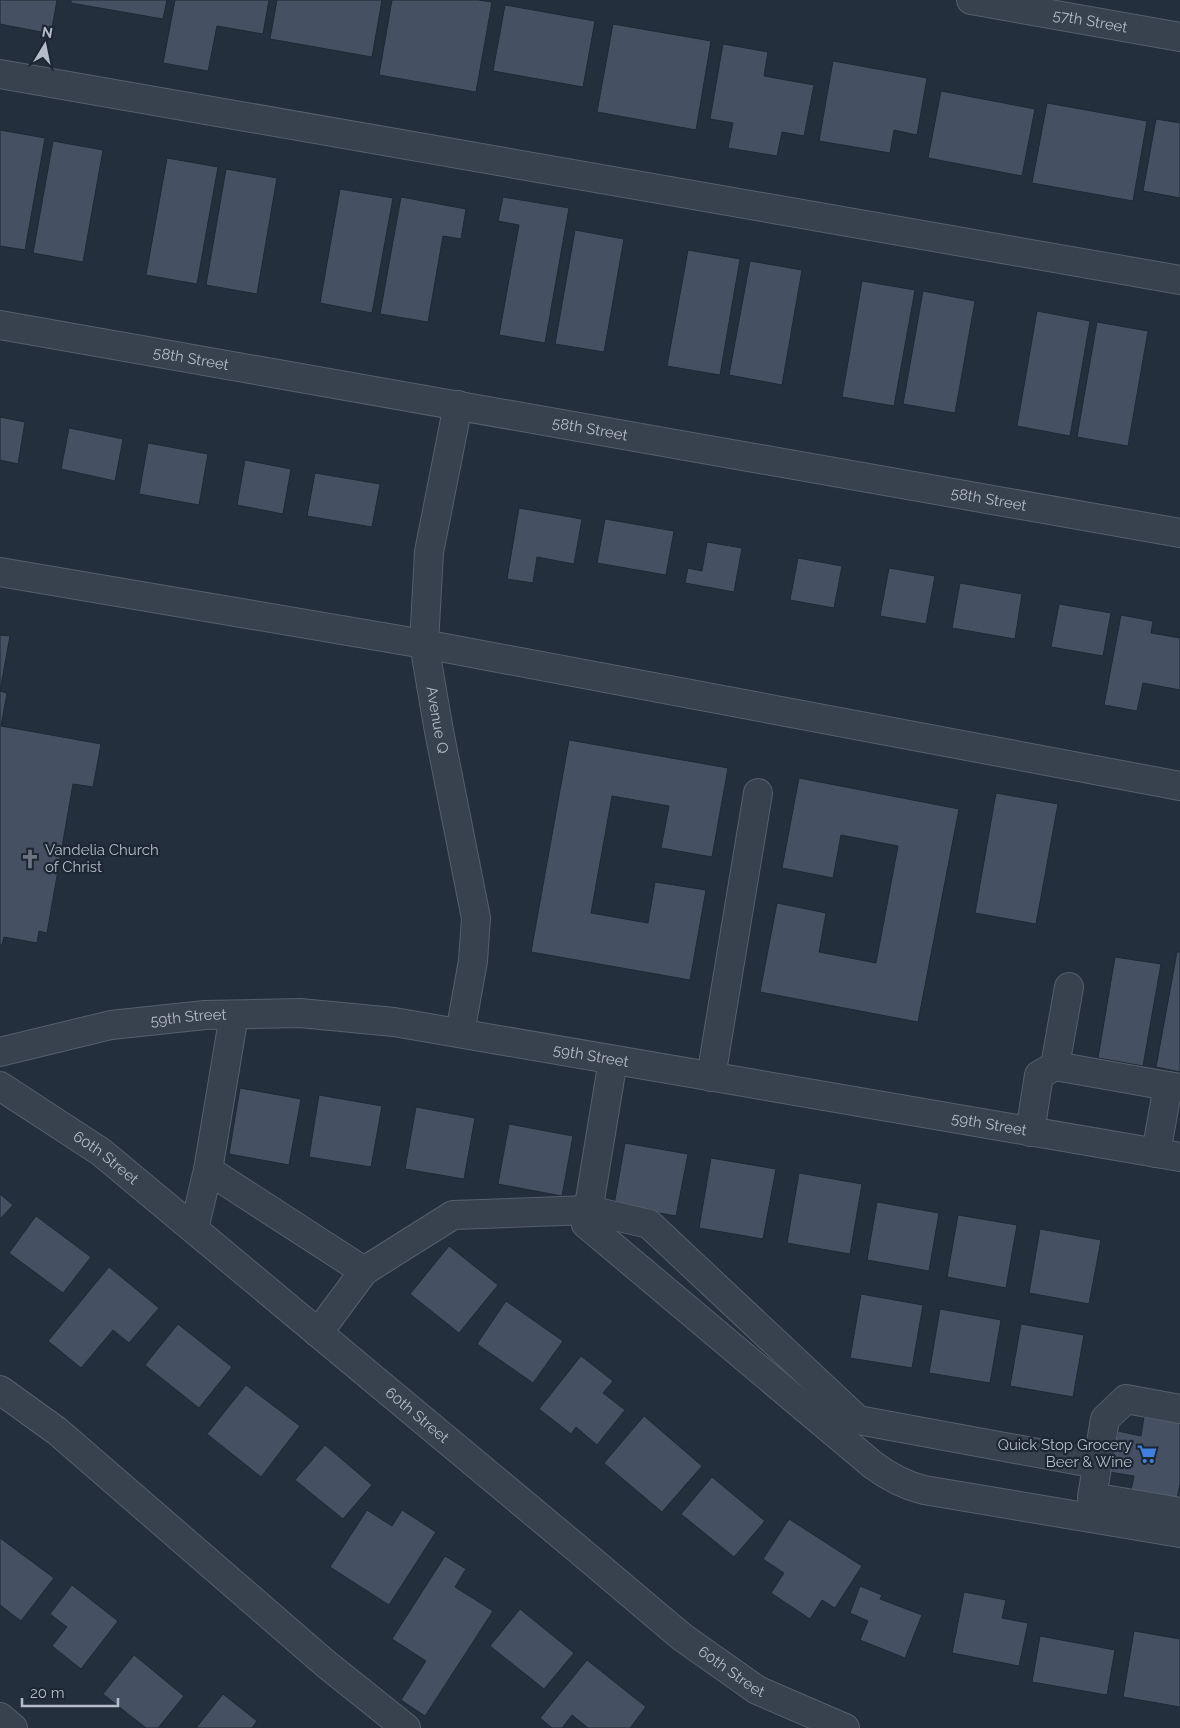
<svg xmlns="http://www.w3.org/2000/svg" width="1180" height="1728" font-family="Raleway,sans-serif">
<style>
.building{fill:#455162;stroke:#1f2835}
.lines{fill:none;stroke-linecap:round;stroke-linejoin:round}
.minor-casing{stroke:#565f6c;stroke-width:30}
.minor{stroke:#38414e;stroke-width:28}
.labels{text-anchor:middle;stroke-width:4.5;stroke-linejoin:round;paint-order:stroke}
.street-label{font-size:15px;fill:#b4bcc9;stroke:#1d2633}
.poi-label{font-size:15px;fill:#b4bcc9;stroke:#1d2633;text-anchor:start}
</style>
<rect width="100%" height="100%" fill="#242f3e"/>
<!-- building -->
<g class="building">
<polygon points="0,0 57,0 51,34 0,24"/>
<polygon points="71,0 167,0 163,19 71,3"/>
<polygon points="175,0 269,0 263,34 217,26 208,71 163,63"/>
<polygon points="277,0 382,0 372,57 270,39"/>
<polygon points="392,0 478,0 492,2 476,92 379,75"/>
<polygon points="505,5 595,21 583,87 493,71"/>
<polygon points="613,24 711,41 696,130 597,112"/>
<polygon points="723,44 768,52 764,76 814,85 804,136 782,132 777,156 728,148 733,123 710,119"/>
<polygon points="833,61 927,78 917,135 894,130 890,153 819,141"/>
<polygon points="941,91 1035,109 1022,176 928,158"/>
<polygon points="1047,103 1147,121 1133,201 1032,183"/>
<polygon points="1156,119 1180,123 1180,198 1143,191"/>
<polygon points="0,130 45,138 25,250 0,246"/>
<polygon points="53,141 103,150 83,262 33,253"/>
<polygon points="167,158 218,167 197,284 146,275"/>
<polygon points="226,169 277,178 257,294 206,285"/>
<polygon points="340,189 393,198 372,313 320,303"/>
<polygon points="401,197 466,209 461,239 443,236 428,322 380,314"/>
<polygon points="503,197 569,208 545,343 499,335 519,225 498,221"/>
<polygon points="575,230 624,239 604,352 555,344"/>
<polygon points="688,250 740,259 720,375 667,366"/>
<polygon points="750,261 802,270 782,385 729,375"/>
<polygon points="862,281 915,290 894,406 842,397"/>
<polygon points="923,291 975,301 955,413 903,404"/>
<polygon points="1037,311 1090,321 1070,436 1017,426"/>
<polygon points="1097,322 1148,331 1128,446 1077,437"/>
<polygon points="0,417 25,422 18,464 0,460"/>
<polygon points="69,428 123,439 115,481 61,469"/>
<polygon points="148,443 208,454 199,505 139,494"/>
<polygon points="245,460 291,469 283,514 237,505"/>
<polygon points="315,473 380,484 372,527 307,516"/>
<polygon points="519,508 582,519 574,564 537,557 533,583 507,579"/>
<polygon points="605,519 674,531 666,575 597,563"/>
<polygon points="707,542 742,548 734,592 685,583 688,568 702,571"/>
<polygon points="798,558 842,566 834,608 790,600"/>
<polygon points="889,568 935,576 926,624 880,616"/>
<polygon points="960,583 1022,594 1015,639 952,628"/>
<polygon points="1059,604 1111,613 1103,656 1051,647"/>
<polygon points="1121,615 1153,621 1151,633 1180,638 1180,690 1143,683 1137,711 1104,705"/>
<polygon points="0,635 10,636 0,691"/>
<polygon points="0,691 7,693 1,726 101,744 93,787 73,784 47,933 39,931 37,943 4,937 2,945 0,944"/>
<polygon points="569,740 728,768 712,857 661,848 669,806 612,796 591,913 648,923 655,882 706,890 690,980 531,952"/>
<polygon points="799,778 959,809 918,1022 760,992 777,903 826,913 819,952 876,963 898,846 841,835 833,878 782,868"/>
<polygon points="996,793 1058,804 1036,924 975,913"/>
<polygon points="1177,952 1180,952 1180,1072 1156,1067"/>
<polygon points="1115,957 1161,964 1143,1066 1098,1058"/>
<polygon points="240,1088 301,1099 289,1165 229,1154"/>
<polygon points="319,1095 382,1106 371,1167 309,1157"/>
<polygon points="416,1107 475,1118 464,1179 405,1169"/>
<polygon points="509,1124 573,1136 562,1196 498,1184"/>
<polygon points="625,1143 688,1154 676,1216 614,1205"/>
<polygon points="711,1158 776,1169 763,1239 699,1228"/>
<polygon points="799,1173 862,1184 850,1254 787,1243"/>
<polygon points="0,1194 13,1205 0,1219"/>
<polygon points="877,1202 939,1213 929,1271 867,1260"/>
<polygon points="958,1215 1017,1225 1006,1288 947,1277"/>
<polygon points="36,1216 91,1257 63,1293 9,1253"/>
<polygon points="1040,1229 1101,1240 1089,1304 1029,1293"/>
<polygon points="449,1246 498,1285 459,1333 410,1294"/>
<polygon points="109,1267 159,1308 129,1343 113,1330 81,1368 48,1341"/>
<polygon points="861,1294 923,1305 912,1368 850,1358"/>
<polygon points="506,1301 563,1341 533,1383 477,1344"/>
<polygon points="940,1309 1001,1320 990,1383 929,1373"/>
<polygon points="178,1324 232,1367 199,1408 145,1365"/>
<polygon points="1021,1324 1084,1335 1073,1397 1010,1386"/>
<polygon points="581,1356 613,1381 603,1393 625,1410 597,1445 576,1427 571,1434 539,1409"/>
<polygon points="246,1385 300,1426 261,1477 207,1434"/>
<polygon points="644,1416 702,1466 662,1512 604,1463"/>
<polygon points="1144,1417 1180,1423 1180,1484 1176,1504 1130,1496 1134,1476 1110,1472 1118,1431 1141,1436"/>
<polygon points="325,1445 372,1485 343,1519 295,1480"/>
<polygon points="712,1477 765,1521 734,1557 681,1514"/>
<polygon points="367,1510 392,1526 402,1510 436,1532 389,1605 330,1567"/>
<polygon points="789,1519 862,1566 835,1608 822,1600 810,1619 771,1593 784,1573 763,1559"/>
<polygon points="0,1538 54,1578 21,1621 0,1605"/>
<polygon points="445,1556 466,1569 455,1587 493,1611 425,1716 401,1700 426,1661 392,1639"/>
<polygon points="72,1585 118,1621 81,1669 52,1646 67,1627 50,1614"/>
<polygon points="860,1586 882,1595 880,1599 922,1615 905,1658 860,1640 868,1621 850,1613"/>
<polygon points="964,1592 1006,1600 1002,1618 1028,1623 1019,1666 952,1653"/>
<polygon points="520,1609 574,1653 544,1689 490,1646"/>
<polygon points="1134,1631 1180,1639 1180,1707 1123,1697"/>
<polygon points="1040,1636 1115,1650 1107,1695 1032,1682"/>
<polygon points="134,1655 184,1696 158,1728 146,1728 103,1694"/>
<polygon points="587,1660 646,1707 630,1728 588,1728 572,1715 562,1728 552,1728 540,1718"/>
<polygon points="223,1694 257,1721 252,1728 196,1728"/>
</g>
<g class="lines">
<defs>
<g id="minor">
<path id="s1" d="M 971,0 L 1180,37"/>
<polyline points="0,74 1180,280"/>
<path id="s2" d="M 0,325 L 1180,533"/>
<path id="s3" d="M 458,405 L 429,552 L 424,644 L 439,731 L 476,918 L 473,961 L 460,1033"/>
<polyline points="0,572 424,644 1180,786"/>
<polyline points="1069,987 1055,1066 1168,1086"/>
<path id="s4" d="M 0,1052 L 111,1025 L 205,1015 L 300,1013 L 394,1022 L 1180,1157"/>
<path d="M 613,1060 L 586,1224 L 873,1465 C 889,1477 904,1485 924,1490 L 1180,1533"/>
<polyline points="711,1077 758,793"/>
<path id="s5" d="M 0,1086 L 101,1152 L 579,1550 L 682,1637 L 757,1690 L 845,1728"/>
<polyline points="1030,1132 1039,1075 1055,1066"/>
<polyline points="1156,1153 1168,1086 1180,1088"/>
<polyline points="208,1170 234,1015"/>
<polyline points="194,1229 208,1170 364,1271 453,1215 589,1210 649,1224 858,1420 1097,1464"/>
<polyline points="318,1333 364,1271"/>
<polyline points="0,1390 57,1431 326,1664 406,1728"/>
<polyline points="1180,1409 1126,1399 1105,1419 1092,1497 1180,1512"/>
<polyline points="0,1717 13,1728"/>
</g>
</defs>
<!-- minor casing -->
<use href="#minor" class="minor-casing"/>
<!-- minor -->
<use href="#minor" class="minor"/>
</g>
<!-- icons -->
<defs>
<symbol id="church-bare" viewBox="-9 -9 18 18"><path d="M-1.2-6h2.4v3.5h3.3v2.4h-3.3V6h-2.4V-.1h-3.3v-2.4h3.3Z" fill="#6b7280" stroke="#1d2633" stroke-width="2.5" paint-order="stroke"/></symbol>
<symbol id="supermarket-bare" viewBox="-9 -9 18 18"><path d="M-6-5.5h2.5l.6 2H6L4.5 2H-2.5L-4.4-4H-6ZM-1.5 3.2a1.3 1.3 0 1 0 .1 0ZM3 3.2a1.3 1.3 0 1 0 .1 0Z" fill="#3f7fe0" stroke="#1d2633" stroke-width="2.5" paint-order="stroke"/></symbol>
</defs>
<g fill-rule="evenodd">
<use href="#church-bare" x="16" y="845" width="28" height="28"/>
<use href="#supermarket-bare" x="1133" y="1440" width="28" height="28"/>
</g>
<g class="labels">
<!-- street labels -->
<g class="street-label">
<text dy="5" stroke="none"><textPath href="#s1" startOffset="121">57th Street</textPath></text>
<text dy="5" stroke="none"><textPath href="#s2" startOffset="194">58th Street</textPath></text>
<text dy="5" stroke="none"><textPath href="#s2" startOffset="599">58th Street</textPath></text>
<text dy="5" stroke="none"><textPath href="#s2" startOffset="1004">58th Street</textPath></text>
<text dy="5" stroke="none"><textPath href="#s3" startOffset="319">Avenue Q</textPath></text>
<text dy="5" stroke="none"><textPath href="#s4" startOffset="192">59th Street</textPath></text>
<text dy="5" stroke="none"><textPath href="#s4" startOffset="598">59th Street</textPath></text>
<text dy="5" stroke="none"><textPath href="#s4" startOffset="1002">59th Street</textPath></text>
<text dy="5" stroke="none"><textPath href="#s5" startOffset="128">60th Street</textPath></text>
<text dy="5" stroke="none"><textPath href="#s5" startOffset="532">60th Street</textPath></text>
<text dy="5" stroke="none"><textPath href="#s5" startOffset="938">60th Street</textPath></text>
</g>
<!-- poi labels -->
<g class="poi-label">
<text x="45" y="855">Vandelia Church<tspan x="45" dy="17">of Christ</tspan></text>
<text x="1132" y="1450" text-anchor="end">Quick Stop Grocery<tspan x="1132" dy="17">Beer &amp; Wine</tspan></text>
</g>
</g>
<!-- north arrow -->
<g transform="translate(45 45) rotate(10)" stroke="#1d2633" stroke-width="4" paint-order="stroke">
<path d="M0-4L9 19L0 12L-9 19Z" fill="#b4bcc9"/>
<text y="-8" font-size="14" font-weight="bold" text-anchor="middle" fill="#b4bcc9">N</text>
</g>
<!-- scale -->
<path d="M22 1698v8h96v-8" fill="none" stroke="#b4bcc9" stroke-width="2.5"/>
<text x="30" y="1698" font-size="15" fill="#b4bcc9" stroke="#1d2633" stroke-width="4" paint-order="stroke">20 m</text>
</svg>
